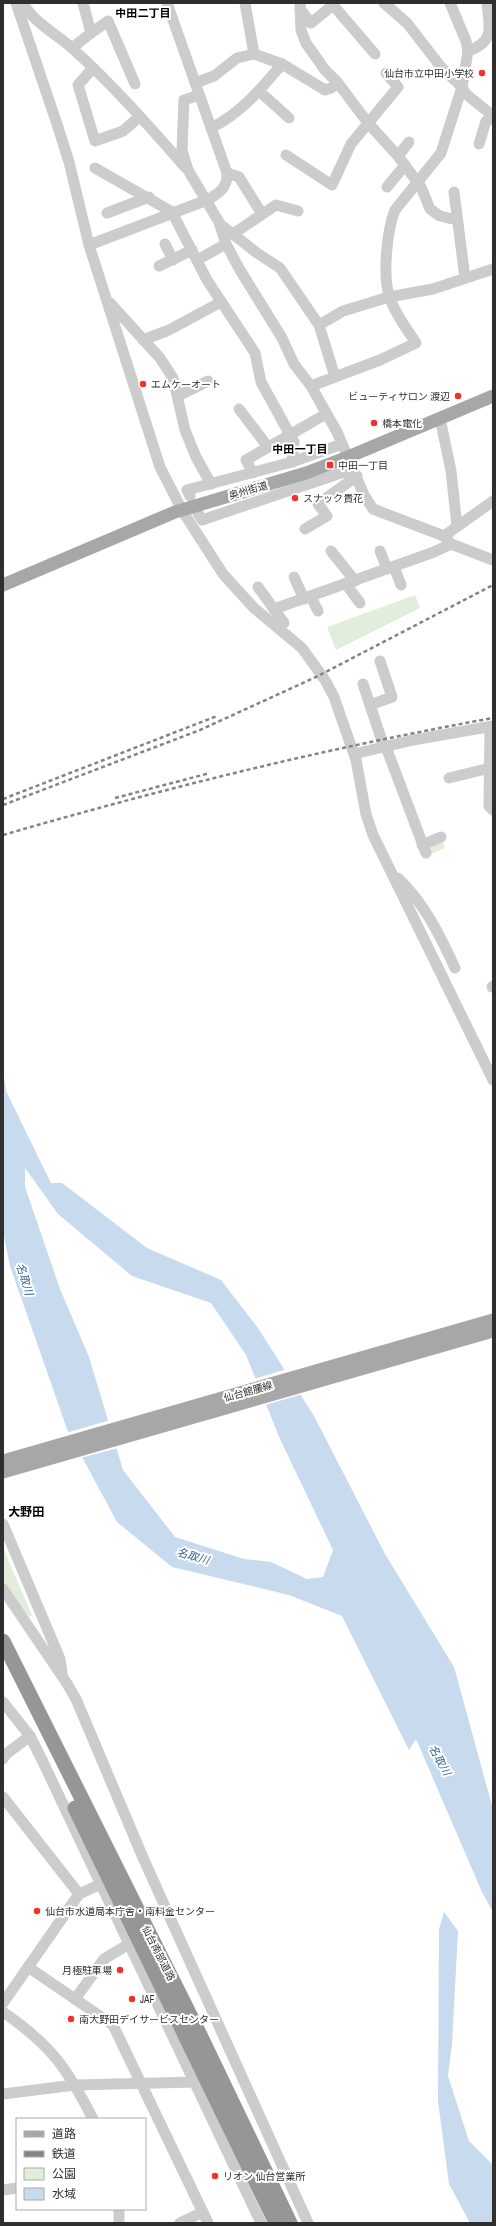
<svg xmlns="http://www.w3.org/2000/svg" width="496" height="2226" font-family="'Archivo Narrow','Noto Sans JP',sans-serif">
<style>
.green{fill:#e3eddc}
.water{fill:#c8daee;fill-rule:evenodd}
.pier{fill:#fff}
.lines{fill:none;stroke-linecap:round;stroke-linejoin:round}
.minor{stroke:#ccc;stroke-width:11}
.major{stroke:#a7a7a7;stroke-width:13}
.highway{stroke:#969696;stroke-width:15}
.rail{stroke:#848484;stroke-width:2.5;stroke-dasharray:4 3;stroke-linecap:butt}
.poi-dot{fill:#f03228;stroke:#fff;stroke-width:1.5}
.labels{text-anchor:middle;stroke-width:4;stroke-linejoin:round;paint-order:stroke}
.poi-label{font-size:10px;fill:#2f2f2f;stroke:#fff;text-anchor:start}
.street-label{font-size:10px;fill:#2f2f2f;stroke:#fff}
.neighbourhood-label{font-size:11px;font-weight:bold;fill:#000;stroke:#fff}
.water-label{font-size:11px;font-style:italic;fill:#386697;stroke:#fff}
.quarter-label{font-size:12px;font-weight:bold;fill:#000;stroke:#fff}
</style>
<rect width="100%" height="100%" fill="#fff"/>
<!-- green -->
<g class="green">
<polygon points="415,595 420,608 336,650 327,627"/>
<polygon points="442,838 445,848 428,855 429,844"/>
<polygon points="3,1548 32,1615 29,1617 3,1582"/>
</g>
<!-- water -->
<g class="water">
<path d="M 3,1070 L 6,1091 L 51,1183 L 62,1183 L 147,1248 L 221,1280 L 258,1328 L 314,1416 L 385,1554 L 454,1667 L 493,1809 L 493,1912 L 482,1892 L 416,1739 L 409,1750 L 342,1616 L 289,1595 L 172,1567 L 117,1522 L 67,1429 L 10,1266 L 3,1231 ZM 25,1168 L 58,1214 L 132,1276 L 211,1303 L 246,1355 L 280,1439 L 333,1550 L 323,1577 L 307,1579 L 271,1562 L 244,1559 L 175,1537 L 123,1470 L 89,1357 L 60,1289 L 25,1187 Z"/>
<polygon points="444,1912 458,1931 452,2044 448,2076 469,2141 493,2165 493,2223 470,2223 449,2184 438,2101 439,1929"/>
</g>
<!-- pier -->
<g class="pier">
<polygon points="287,1369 303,1394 265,1405 254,1379"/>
<polygon points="110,1420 118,1448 80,1458 66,1433"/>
</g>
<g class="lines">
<!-- minor -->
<g class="minor">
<polyline points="16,3 57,124 69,162 89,245 160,467 182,510 223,574 254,608 302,648 325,680 334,697 356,760 366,814 373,835 493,1080"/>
<path d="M 23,3 C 34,23 55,33 72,48 C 112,84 149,126 185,167"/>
<polyline points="245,3 254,54"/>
<polyline points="300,3 301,30 306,43 325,70 338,83 368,123 398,156 421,187 430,209 440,216 457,220"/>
<polyline points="450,3 466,41 468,51 462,87 466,94 493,116"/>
<polyline points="300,9 311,23 333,5 375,54"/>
<polyline points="91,33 108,21 135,84"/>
<polyline points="72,48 91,33 83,3"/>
<path d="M 468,51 C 496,41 489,27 487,3"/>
<polyline points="93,68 78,85 95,141 123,131 139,117"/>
<polyline points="195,83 214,76 237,58 254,54 282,64 325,90 331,88 338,83"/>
<polyline points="259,91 289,118"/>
<polyline points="199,95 184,100 182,150 188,170 219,222 226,244 240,270 282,338 294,364 311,386 337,432 364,495 373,509 444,536 451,544 493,560"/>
<path d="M 211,128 C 241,113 260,90 282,64"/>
<polyline points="479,144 486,121 493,118"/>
<polyline points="286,155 332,185 351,144 398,87 386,73"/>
<polyline points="398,156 409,142"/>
<polyline points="95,168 174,213"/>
<polyline points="227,173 239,177 262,214"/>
<polyline points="387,187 405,165"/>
<polyline points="454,192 465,278"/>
<polyline points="107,213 149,197"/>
<polyline points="175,218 207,280 255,353 261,382 294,442 292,462"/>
<polyline points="220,224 257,253 280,268 319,325"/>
<polyline points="233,234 276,205 298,211"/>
<polyline points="165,244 173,260"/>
<path d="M 89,245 L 207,200 C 218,194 228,188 227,173 L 167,3"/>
<polyline points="197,260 226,244"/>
<polyline points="159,266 192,250"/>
<polyline points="110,303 160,358 173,378 185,430 196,457 211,484"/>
<polyline points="143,340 169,330 221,302"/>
<polyline points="335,377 319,325 343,311 389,297 433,289 493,269"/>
<path d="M 311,386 L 380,360 L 416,343 C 407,329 395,314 390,298 C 382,277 387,230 395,210 L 441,153 L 462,87 L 441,67 L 407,23 L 384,3"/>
<polyline points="178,396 208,381"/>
<polyline points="239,409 268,447"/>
<polyline points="440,418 451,471 457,526"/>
<polyline points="253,473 246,460 326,414"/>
<polyline points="190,496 187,490 292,462 342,444"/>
<polyline points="198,513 202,520 353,469"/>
<polyline points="305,529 327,516 318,504 357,476"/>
<polyline points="444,536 493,501"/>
<polyline points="331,551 355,581"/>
<polyline points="380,551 387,569"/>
<polyline points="394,567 401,585"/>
<polyline points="294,577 304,599"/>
<polyline points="346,584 360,603"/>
<polyline points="258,587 284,623"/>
<polyline points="311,597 318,611"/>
<polyline points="274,609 434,552 451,544"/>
<polyline points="363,684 384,747"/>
<polyline points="370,705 392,697 380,661"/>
<polyline points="490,727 489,806 493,810"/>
<polyline points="386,747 426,853"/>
<polyline points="354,754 413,740 493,726"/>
<polyline points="449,778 490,768"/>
<polyline points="422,845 441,837"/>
<path d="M 398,878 C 424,903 440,935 455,968"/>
<polyline points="492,987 493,986"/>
<polyline points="3,1524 60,1659 62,1673"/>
<polyline points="3,1589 66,1682 76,1699 144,1860 308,2223"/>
<polyline points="3,1702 30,1736 43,1762 261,2223"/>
<polyline points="3,1759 6,1754 30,1736"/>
<polyline points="3,1797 79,1894"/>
<polyline points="28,1967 113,2025 208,2223"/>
<polyline points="75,1999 104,1959 129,1944"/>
<polyline points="3,2003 79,1894 101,1884"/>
<path d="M 3,2012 C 51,2045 67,2068 93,2119"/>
<polyline points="3,2094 75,2085 196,2082"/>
<polyline points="3,2190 17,2188"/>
<polyline points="119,2209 119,2223"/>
<polyline points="180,2223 203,2212"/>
</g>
<!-- major -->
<g class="major">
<polyline points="3,585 175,512 306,473 348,457 493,396"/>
<polyline points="3,1461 493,1320"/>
<polyline points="3,1472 493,1331"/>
</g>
<!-- highway -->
<g class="highway">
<polyline points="3,1641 202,2039 290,2223"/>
<polyline points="75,1808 276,2223"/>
</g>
<!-- rail -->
<g class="rail">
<polyline points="115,798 210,773"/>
<polyline points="3,799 217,716"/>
<polyline points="3,805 200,730 316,677 493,585"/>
<path d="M 3,835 C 165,788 327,748 493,718"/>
</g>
</g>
<!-- markers -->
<g class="poi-dot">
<circle cx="482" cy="73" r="4"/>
<circle cx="143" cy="384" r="4"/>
<circle cx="458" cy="396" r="4"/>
<circle cx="374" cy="423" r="4"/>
<rect x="326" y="461" width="8" height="8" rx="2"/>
<circle cx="295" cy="498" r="4"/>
<circle cx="37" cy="1911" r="4"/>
<circle cx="120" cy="1970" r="4"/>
<circle cx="132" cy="1999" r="4"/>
<circle cx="71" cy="2019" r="4"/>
<circle cx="215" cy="2176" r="4"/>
</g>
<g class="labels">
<!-- poi labels -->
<g class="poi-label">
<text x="474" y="77" text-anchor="end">仙台市立中田小学校</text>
<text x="151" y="388">エムケーオート</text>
<text x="450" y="400" text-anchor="end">ビューティサロン 渡辺</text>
<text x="382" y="427">橋本電化</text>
<text x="338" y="469">中田一丁目</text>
<text x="303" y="502">スナック貴花</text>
<text x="45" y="1915">仙台市水道局本庁舎・南料金センター</text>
<text x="112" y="1974" text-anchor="end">月極駐車場</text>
<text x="140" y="2003">JAF</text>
<text x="79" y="2023">南大野田デイサービスセンター</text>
<text x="223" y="2180">リオン 仙台営業所</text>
</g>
<!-- street labels -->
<g class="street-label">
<text transform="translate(248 490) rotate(-16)" y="4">奥州街道</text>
<text transform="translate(248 1391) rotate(-16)" y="4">仙台館腰線</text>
<text transform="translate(159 1953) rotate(63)" y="4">仙台南部道路</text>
</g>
<!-- neighbourhood labels -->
<g class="neighbourhood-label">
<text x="143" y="17">中田二丁目</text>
<text x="300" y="453">中田一丁目</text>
</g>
<!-- water labels -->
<g class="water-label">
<text transform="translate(25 1279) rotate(73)" y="4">名取川</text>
<text transform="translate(193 1556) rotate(16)" y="4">名取川</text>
<text transform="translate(440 1760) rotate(61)" y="4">名取川</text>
</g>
<!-- quarter labels -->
<g class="quarter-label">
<text x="26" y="1516">大野田</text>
</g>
</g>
<!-- border -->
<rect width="496" height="2226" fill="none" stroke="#2f2f2f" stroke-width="8"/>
<!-- legend -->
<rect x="16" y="2118" width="130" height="92" fill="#ffffff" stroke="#acacac"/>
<rect x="24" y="2131" width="20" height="6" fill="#a7a7a7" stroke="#acacac"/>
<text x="52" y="2138" font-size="12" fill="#2f2f2f">道路</text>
<rect x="24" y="2151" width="20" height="6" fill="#848484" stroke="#acacac"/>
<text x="52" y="2158" font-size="12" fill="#2f2f2f">鉄道</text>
<rect x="24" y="2168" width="20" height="12" fill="#e3eddc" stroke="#acacac"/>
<text x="52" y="2178" font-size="12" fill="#2f2f2f">公園</text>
<rect x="24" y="2188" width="20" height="12" fill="#c8daee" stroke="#acacac"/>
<text x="52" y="2198" font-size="12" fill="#2f2f2f">水域</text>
</svg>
